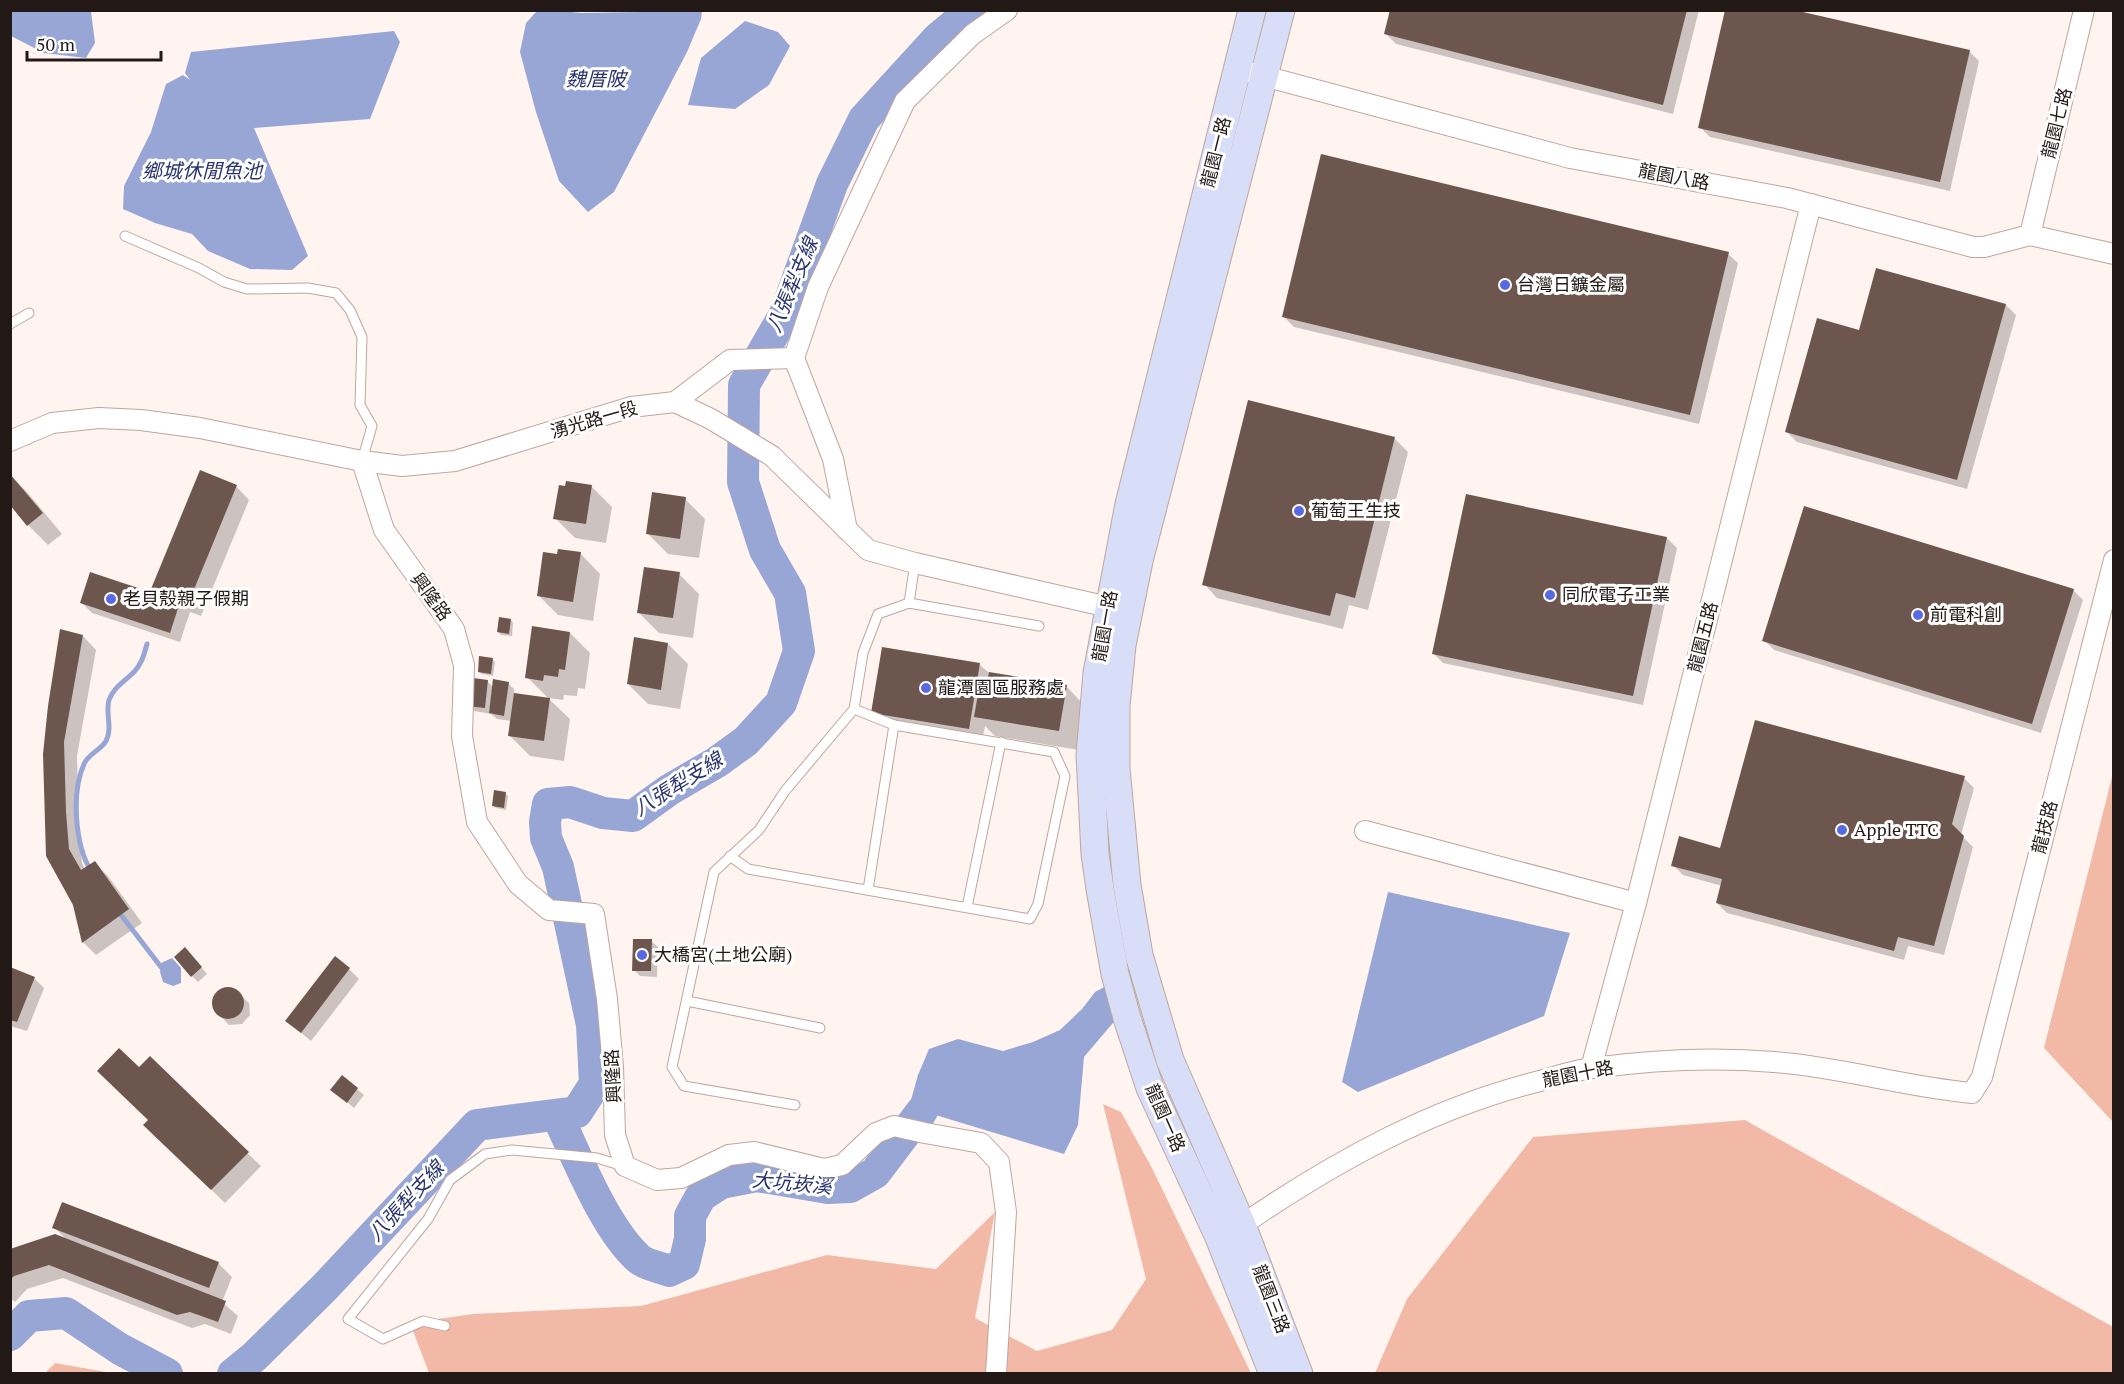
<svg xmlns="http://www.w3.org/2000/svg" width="2124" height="1384" font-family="'PT Serif','Noto Sans TC',serif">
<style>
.forest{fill:#f2b9a6}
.water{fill:#98a6d6}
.shadow{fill:#0003}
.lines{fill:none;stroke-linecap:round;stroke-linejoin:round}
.stream{stroke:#98a6d6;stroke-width:5}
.river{stroke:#98a6d6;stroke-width:32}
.building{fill:#6d564e}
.lane-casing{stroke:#bfa59d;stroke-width:11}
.street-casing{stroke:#bfa59d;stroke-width:22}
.secondary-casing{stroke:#bfa59d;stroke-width:29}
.lane{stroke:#fff;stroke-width:9}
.street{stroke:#fff;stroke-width:20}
.secondary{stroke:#d8def7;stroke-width:27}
.poi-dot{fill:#576ae1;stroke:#fff;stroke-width:2}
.labels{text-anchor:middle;stroke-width:6;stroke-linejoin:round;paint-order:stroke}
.street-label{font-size:18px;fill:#221916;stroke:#fff}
.poi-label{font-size:18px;fill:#221916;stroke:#fff;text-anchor:start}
.water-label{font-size:20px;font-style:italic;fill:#2a346f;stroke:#fff}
</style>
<rect width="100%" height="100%" fill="#fff4f0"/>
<!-- forest -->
<g class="forest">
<polygon points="2113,773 2113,1122 2044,1048"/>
<polygon points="1103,1104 1121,1112 1152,1168 1251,1373 429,1373 410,1323 473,1314 641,1306 827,1255 936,1269 995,1212 975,1318 1037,1351 1112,1330 1146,1279"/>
<polygon points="1745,1120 2113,1327 2113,1373 1375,1373 1407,1299 1533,1137"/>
<polygon points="55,1363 106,1372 112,1373 45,1373"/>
</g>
<!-- water -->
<g class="water">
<polygon points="10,11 91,11 95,43 86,58 44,53 11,36"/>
<polygon points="561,11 581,13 702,11 701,19 687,52 614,192 588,212 559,181 536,112 520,52 526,23 537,11"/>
<polygon points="745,21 778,32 790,46 769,85 735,109 688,105 701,58"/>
<polygon points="394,31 400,42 370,119 254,128 308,256 292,270 250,269 208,251 192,234 155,223 123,209 124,186 151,132 166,84 183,75 190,80 185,73 191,52"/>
<polygon points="1388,892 1570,933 1544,1016 1358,1092 1342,1082"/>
<polygon points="172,958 181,968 181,983 173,986 163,982 160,972 161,963"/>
<polygon points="1108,985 1118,1017 1084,1057 1078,1125 1064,1154 909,1107 918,1075 929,1049 958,1039 1003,1051 1033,1042 1060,1030 1082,1009 1095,992"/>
</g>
<!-- shadow -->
<g class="shadow">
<polygon points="1392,10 1699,10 1673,114 1396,44 1386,34"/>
<polygon points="1969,51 1979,61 1950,191 1710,137 1700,127"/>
<polygon points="1728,254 1738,263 1699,424 1294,327 1284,317"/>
<polygon points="1877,269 2006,305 2016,315 1967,489 1797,442 1787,432 1860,332"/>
<polygon points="1394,438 1408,452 1368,610 1349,605 1343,629 1217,598 1204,584"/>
<polygon points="10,475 27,492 62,534 48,545 28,525"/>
<polygon points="567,483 592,487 612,507 606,543 575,538 555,518"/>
<polygon points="236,486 249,500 201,616 190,612 180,642 92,613 82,603 162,597 153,589"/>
<polygon points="685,499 705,519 699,558 668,554 648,534"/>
<polygon points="1667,538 1677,548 1643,705 1443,663 1433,653"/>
<polygon points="580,553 600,574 593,621 558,615 538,595 558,556"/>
<polygon points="679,574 699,594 693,638 659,633 639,613"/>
<polygon points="2073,590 2083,600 2041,733 1774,650 1764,640"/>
<polygon points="511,620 513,623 512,636 501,635 498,632"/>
<polygon points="570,633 590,653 585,689 578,688 577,696 564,695 563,700 548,698 570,719 564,761 530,756 510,736 512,721 497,719 491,714 474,711 468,705 487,681 494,688 508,683 514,689 514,694 549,699 527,677"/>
<polygon points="83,636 96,650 77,756 79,827 82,863 85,869 95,863 108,876 142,923 96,955 83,942 44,754"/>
<polygon points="668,644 688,664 680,709 648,704 628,684"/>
<polygon points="492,659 495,662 493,676 482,674 479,672"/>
<polygon points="979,664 989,673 1066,686 1086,707 1079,750 995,736 985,726 982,741 886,726 873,712"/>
<polygon points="1964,778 1974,788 1961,835 1973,847 1944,955 1908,946 1904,960 1727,913 1717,903 1722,886 1683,875 1673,865"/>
<polygon points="505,793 508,796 506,810 496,808 493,806"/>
<polygon points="651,941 658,947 657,977 640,976 634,970"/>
<polygon points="191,955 207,974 198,982 192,976"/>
<polygon points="10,969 34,978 44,988 27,1031 10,1026"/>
<polygon points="349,969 359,979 311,1041 287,1021"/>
<polygon points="232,988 249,1003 250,1015 242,1024 229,1025 213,1008 213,997 221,989"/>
<polygon points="150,1058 261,1166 225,1203 145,1125 149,1120 139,1069"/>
<polygon points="357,1089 364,1095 354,1108 332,1090"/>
<polygon points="54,1227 218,1263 232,1277 222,1302 238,1316 231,1334 205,1324 192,1328 63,1278 27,1289 15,1302 10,1298 10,1251 67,1240"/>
</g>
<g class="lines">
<!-- stream -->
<g class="stream">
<path d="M 91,871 C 75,845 71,793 84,764 C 88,754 101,750 106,741 C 113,728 105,712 109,700 C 113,688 125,681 134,672 C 142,664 144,654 147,644"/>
<polyline points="118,911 161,967"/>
</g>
<!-- river -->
<g class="river">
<path d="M 557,1115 C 577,1157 605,1229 639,1259 C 646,1265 660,1267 669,1271 L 684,1264 L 690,1239 L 690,1216 L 701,1196 L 721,1183 L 757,1176 L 828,1188 L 850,1187 L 875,1173 L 922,1111"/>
<polyline points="10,1335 29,1316 66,1313 120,1349 167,1374"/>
<polyline points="233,1374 254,1357 324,1288 477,1125 577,1112 595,1084 592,1025 558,867 546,838 545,822 548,804 570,802 603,813 633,816 669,790 717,762 746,741 781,703 799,651 790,593 765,550 743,482 744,385 785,314 832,184 864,119 938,38 972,10"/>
</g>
</g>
<!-- building -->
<g class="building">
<polygon points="1390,10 1687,10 1663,105 1384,34"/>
<polygon points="1725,10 1794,10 1970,50 1940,182 1698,128"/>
<polygon points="1321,154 1729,252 1690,415 1282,317"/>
<polygon points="1876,268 2006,304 1957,480 1785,432 1817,318 1859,330"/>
<polygon points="1248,400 1395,437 1355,598 1336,593 1330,616 1202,585"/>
<polygon points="200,470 237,485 188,604 151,589"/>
<polygon points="10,474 43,513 27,526 10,505"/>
<polygon points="566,481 592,485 586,524 553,519 559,485 565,486"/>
<polygon points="652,492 686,497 680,539 646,534"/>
<polygon points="1466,494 1667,537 1633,696 1432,654"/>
<polygon points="1804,506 2074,589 2032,724 1762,641"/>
<polygon points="558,549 581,552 573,602 537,596 543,552 557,554"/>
<polygon points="644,567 680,572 673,618 637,613"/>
<polygon points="90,572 180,602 170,633 80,603"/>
<polygon points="499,617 511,619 509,634 497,632"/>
<polygon points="532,626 570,632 565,670 559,669 558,677 544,675 543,681 525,678"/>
<polygon points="60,629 83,635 64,742 66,812 69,849 81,870 95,861 129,909 82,943 73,905 46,856 43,754 48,706"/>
<polygon points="634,637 668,643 661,690 627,684"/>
<polygon points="882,647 980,663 969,729 871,713"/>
<polygon points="479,656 493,658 491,674 478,672"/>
<polygon points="989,672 1067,685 1059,731 974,717 978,694 985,695"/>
<polygon points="466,677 488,680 485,708 466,706"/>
<polygon points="493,679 509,682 504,716 489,713"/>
<polygon points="514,693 550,698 544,741 508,736"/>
<polygon points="1755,720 1965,776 1952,824 1964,836 1934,946 1898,937 1894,951 1716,903 1722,879 1671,866 1679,836 1720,848"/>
<polygon points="494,790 506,792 504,808 492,806"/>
<polygon points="633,939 652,939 651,971 632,971"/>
<polygon points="185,947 202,967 191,977 174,957"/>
<polygon points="335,956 350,968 301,1033 285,1021"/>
<polygon points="10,967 35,977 17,1022 10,1020"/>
<circle cx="228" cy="1003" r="16"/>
<polygon points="119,1048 139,1067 150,1056 249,1152 211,1190 143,1125 148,1120 97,1071"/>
<polygon points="342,1075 358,1088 347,1103 330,1090"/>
<polygon points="62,1202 219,1262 209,1288 52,1228"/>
<polygon points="55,1234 226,1301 218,1322 190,1312 177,1315 49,1265 14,1276 10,1280 10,1249"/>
</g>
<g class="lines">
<defs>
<g id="lane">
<polyline points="125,236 199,268 224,282 247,289 308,288 336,293 350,310 362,337 360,405 372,426 362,461"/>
<polyline points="10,324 29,313"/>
<polyline points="909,603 1039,626"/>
<polyline points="730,856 748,869 1030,919 1038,904 1065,776 1054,752 894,725 854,709"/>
<polyline points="868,890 894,725"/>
<polyline points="967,907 1001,742"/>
<polyline points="687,1001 820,1028"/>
<polyline points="795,1105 684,1086 672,1067 714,872 759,830 785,791 854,709 863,653 878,614 909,603 915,563"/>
<polyline points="445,1326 423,1321 383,1339 348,1319 428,1219 450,1180 485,1154 512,1150 597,1158 623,1166"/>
</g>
<g id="street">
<polyline points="1253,73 1570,158 1787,198 1973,247 1984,247 2030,235 2114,254"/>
<polyline points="2030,235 2084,10"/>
<polyline points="675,402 730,360 794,358"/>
<polyline points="10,441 52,423 99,418 141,420 200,428 362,461 402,466 455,461 631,407 675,402 711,419 772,456 868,550 915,563 1122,610"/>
<polyline points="362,461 384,530 454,629 464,665 462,736 477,822 518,884 549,910 594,914 607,999 613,1067 615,1135 625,1166 657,1180 681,1178 729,1155 754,1152 824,1169 842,1165 876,1133 894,1126 925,1133 981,1143 999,1162 1006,1212 996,1374"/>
<polyline points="847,530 833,459 794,358 818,287 905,101 973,34 1007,10"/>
<polyline points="1365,831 1636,903"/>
<polyline points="1591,1068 1636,903 1811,204"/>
<path d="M 1232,1229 L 1242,1225 C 1334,1162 1431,1108 1540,1081 C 1557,1076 1575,1070 1593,1068 C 1652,1060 1715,1057 1774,1062 C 1841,1067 1905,1087 1972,1093 L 1982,1077 L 2114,560"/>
</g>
<g id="secondary">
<polyline points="1252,10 1129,504 1097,673 1090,755 1095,854 1100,889 1115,974 1127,1018 1150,1088 1218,1235 1273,1374"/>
<polyline points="1281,10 1139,561 1122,645 1116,706 1116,768 1127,885 1139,955 1170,1060 1242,1225 1299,1374"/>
</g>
</defs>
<!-- lane casing -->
<use href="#lane" class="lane-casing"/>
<!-- street casing -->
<use href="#street" class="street-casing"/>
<!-- secondary casing -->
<use href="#secondary" class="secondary-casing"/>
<!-- lane -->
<use href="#lane" class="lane"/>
<!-- street -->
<use href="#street" class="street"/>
<!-- secondary -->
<use href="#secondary" class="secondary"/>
</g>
<!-- markers -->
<g class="poi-dot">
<circle cx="1505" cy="285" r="6"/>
<circle cx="1299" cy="511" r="6"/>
<circle cx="1550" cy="595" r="6"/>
<circle cx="111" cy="599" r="6"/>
<circle cx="1918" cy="615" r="6"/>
<circle cx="926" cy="688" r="6"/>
<circle cx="1842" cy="830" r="6"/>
<circle cx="642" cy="955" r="6"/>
</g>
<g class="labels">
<!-- street labels -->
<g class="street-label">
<text transform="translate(2057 123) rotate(-76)" y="6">龍園七路</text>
<text transform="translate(1216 152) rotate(-76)" y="6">龍園一路</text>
<text transform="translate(1674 177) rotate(11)" y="6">龍園八路</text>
<text transform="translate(594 420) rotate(-16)" y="6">湧光路一段</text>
<text transform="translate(431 597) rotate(54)" y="6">興隆路</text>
<text transform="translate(1105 626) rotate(-80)" y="6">龍園一路</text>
<text transform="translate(1703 637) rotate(-76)" y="6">龍園五路</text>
<text transform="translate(2045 827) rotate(-76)" y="6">龍技路</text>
<text transform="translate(1578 1074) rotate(-11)" y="6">龍園十路</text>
<text transform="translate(613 1076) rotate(-93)" y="6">興隆路</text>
<text transform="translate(1165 1118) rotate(66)" y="6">龍園一路</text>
<text transform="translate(1271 1299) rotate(69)" y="6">龍園三路</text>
</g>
<!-- poi labels -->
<g class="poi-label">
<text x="1517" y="291">台灣日鑛金屬</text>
<text x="1311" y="517">葡萄王生技</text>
<text x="1562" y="601">同欣電子工業</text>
<text x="123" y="605">老貝殼親子假期</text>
<text x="1930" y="621">前電科創</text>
<text x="938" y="694">龍潭園區服務處</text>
<text x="1854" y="836">Apple TTC</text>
<text x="654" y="961">大橋宮(土地公廟)</text>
</g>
<!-- water labels -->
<g class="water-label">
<text x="596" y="86">魏厝陂</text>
<text x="202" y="178">鄉城休閒魚池</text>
<text transform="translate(792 285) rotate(-67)" y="7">八張犁支線</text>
<text transform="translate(678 784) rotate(-32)" y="7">八張犁支線</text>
<text transform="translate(792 1183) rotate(5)" y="7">大坑崁溪</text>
<text transform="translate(406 1201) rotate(-47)" y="7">八張犁支線</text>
</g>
</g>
<!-- border -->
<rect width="2124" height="1384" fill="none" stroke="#221916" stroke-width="24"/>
<!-- scale -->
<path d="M27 51v9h134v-9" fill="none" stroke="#221916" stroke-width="3"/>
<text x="36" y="51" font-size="18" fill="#221916" stroke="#ffffff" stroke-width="4.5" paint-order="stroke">50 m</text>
</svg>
